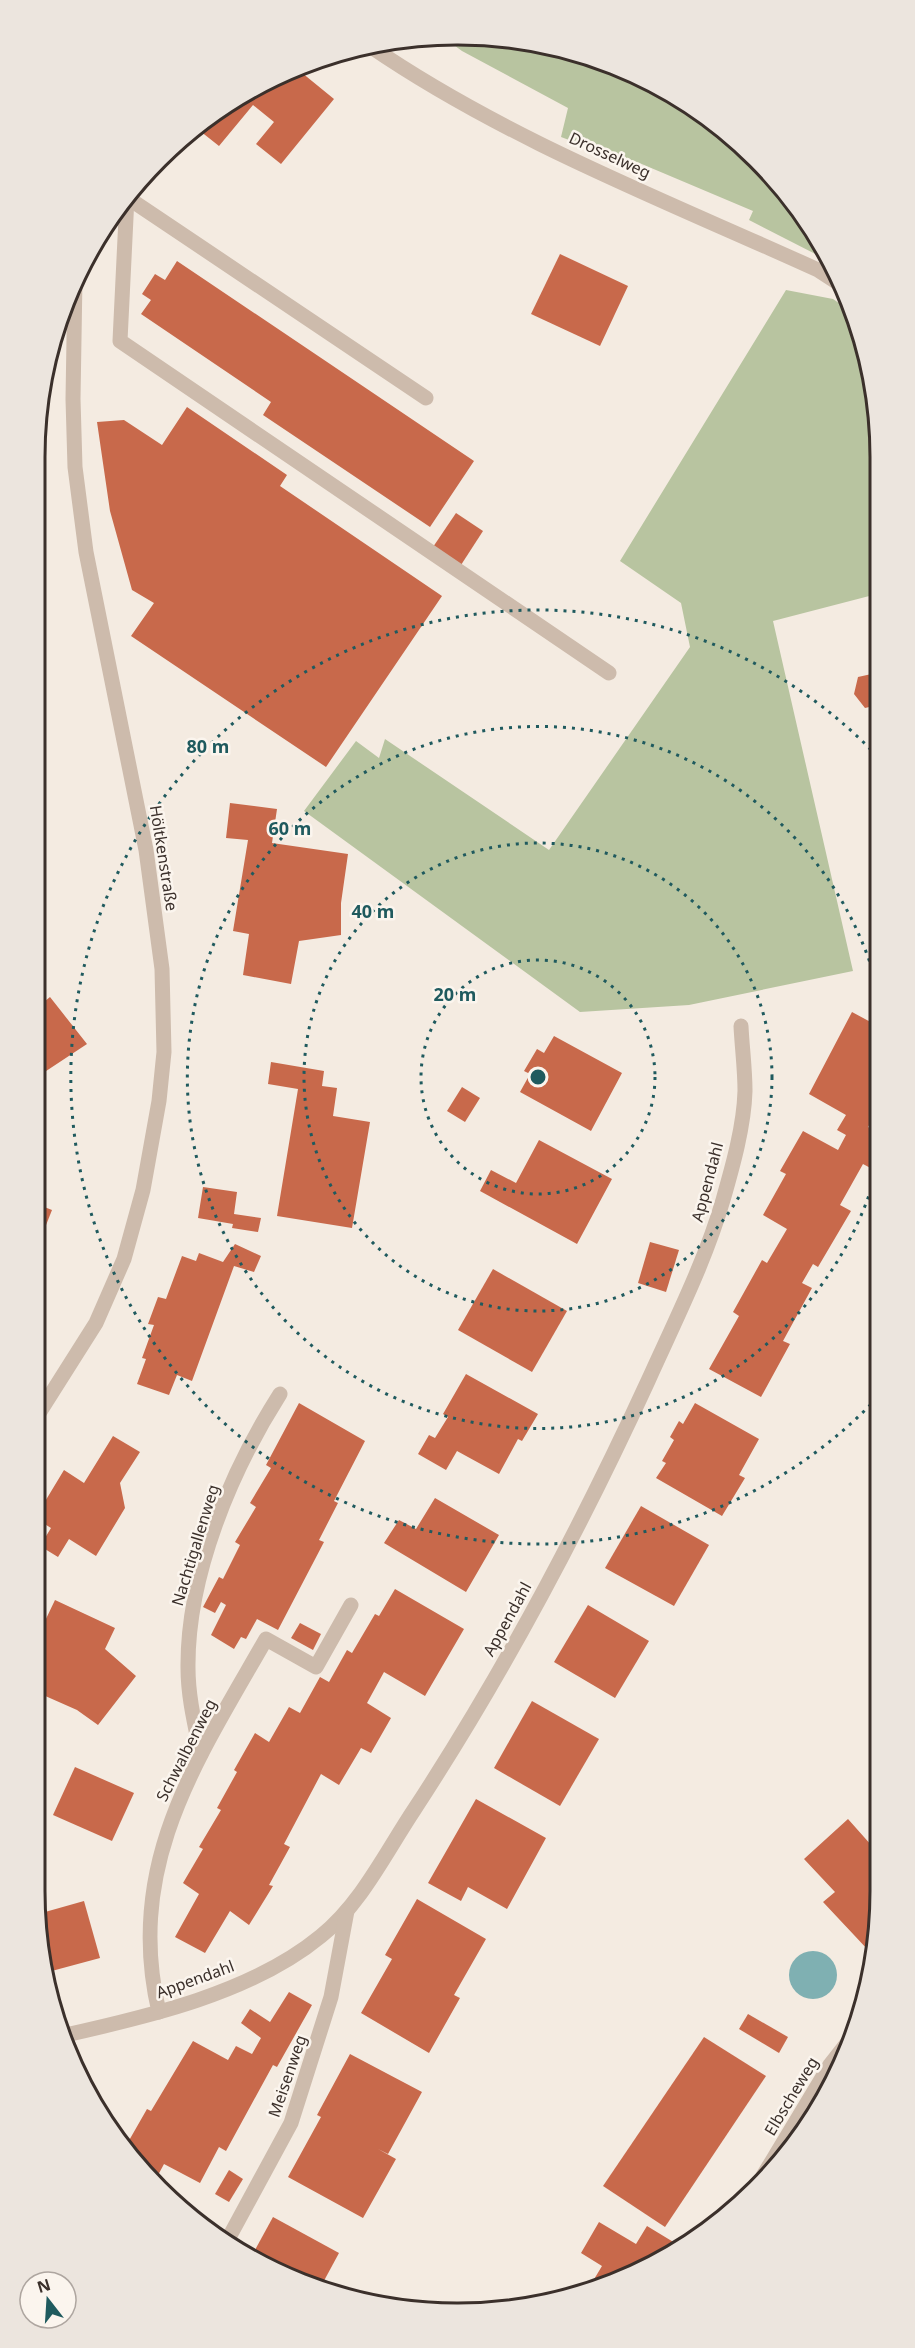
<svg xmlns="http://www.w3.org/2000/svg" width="915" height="2348" font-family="'Noto Sans',sans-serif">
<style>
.green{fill:#b8c4a0}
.water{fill:#7fb0b2}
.building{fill:#c8694b}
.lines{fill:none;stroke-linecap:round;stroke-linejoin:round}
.minor{stroke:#cdbbac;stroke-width:15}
.ring{fill:none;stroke:#1f5a5e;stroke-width:3;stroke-dasharray:3 6}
.labels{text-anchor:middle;stroke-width:5;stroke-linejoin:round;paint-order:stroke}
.street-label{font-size:16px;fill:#3b302b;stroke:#fbf5ee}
.rim{fill:none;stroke:#3b302b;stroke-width:3}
.centre{fill:#1f5a5e;stroke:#fbf5ee;stroke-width:3}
.ring-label{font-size:18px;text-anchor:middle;font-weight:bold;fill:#1f5a5e;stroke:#fbf5ee;stroke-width:5;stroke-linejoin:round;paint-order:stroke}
</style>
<rect width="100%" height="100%" fill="#f4ebe1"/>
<!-- green -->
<g class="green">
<polygon points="486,35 567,49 692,106 776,179 831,262 749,220 753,211 637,162 612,156 561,137 568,108 462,51 443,37"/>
<polygon points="786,290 833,299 849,310 877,402 877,594 773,621 853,971 689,1005 580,1012 304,811 356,741 379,758 385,739 549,850 690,647 681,603 620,561"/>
</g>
<!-- water -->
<circle class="water" cx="813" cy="1975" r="24"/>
<!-- building -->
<g class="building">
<polygon points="296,68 334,99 281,164 256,144 274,122 253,105 219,146 195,127 246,91"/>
<polygon points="560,254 628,286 600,346 531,314"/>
<polygon points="177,261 474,461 430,527 263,415 271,402 141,314 151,300 142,294 155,274 165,280"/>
<polygon points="187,407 287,475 280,486 442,596 326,767 131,636 154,603 132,590 110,511 97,422 124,420 162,445"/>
<polygon points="456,513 483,531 461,565 433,547"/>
<polygon points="877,651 878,705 865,708 854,694 858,677 876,673 871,653"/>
<polygon points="230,803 277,809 272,843 348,854 341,903 341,935 299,941 291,984 243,975 249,934 233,931 248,840 226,838"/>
<polygon points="50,997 87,1044 34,1079 34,1000 39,1006"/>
<polygon points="852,1012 878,1026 879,1109 868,1127 879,1133 879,1167 876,1171 863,1164 840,1205 851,1211 818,1267 813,1264 802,1283 812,1288 783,1341 790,1344 761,1397 709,1369 739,1316 733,1312 762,1260 767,1263 787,1229 763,1215 786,1174 780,1171 803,1131 838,1150 846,1135 837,1130 846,1115 809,1094"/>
<polygon points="554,1036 622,1073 591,1131 520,1092 530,1074 524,1071 537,1049 544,1053"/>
<polygon points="271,1062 324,1071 322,1086 337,1088 333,1116 370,1122 352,1228 277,1216 298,1089 268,1084"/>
<polygon points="462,1087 480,1098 465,1122 447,1111"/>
<polygon points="539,1140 612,1179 577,1244 480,1191 491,1170 516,1183"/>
<polygon points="203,1187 237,1192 234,1214 261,1218 258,1232 232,1228 233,1224 198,1218"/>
<polygon points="34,1203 52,1210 35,1253 34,1253"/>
<polygon points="650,1242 679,1250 666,1292 638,1283"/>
<polygon points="235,1244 261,1256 254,1272 234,1266 192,1381 177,1375 169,1395 137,1384 146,1359 142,1358 154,1325 148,1324 158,1297 166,1299 182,1256 196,1261 199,1253 223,1262"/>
<polygon points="493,1269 567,1311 532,1372 458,1330"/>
<polygon points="466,1374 538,1414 522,1441 518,1439 499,1474 457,1451 446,1470 418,1454 429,1435 435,1438 448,1417 443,1414"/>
<polygon points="299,1403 365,1441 334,1501 338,1503 319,1540 324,1542 278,1630 257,1619 246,1639 241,1637 234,1649 211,1635 226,1605 221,1602 215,1613 203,1607 219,1577 223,1579 240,1545 235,1542 256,1507 250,1503 271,1468 266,1465"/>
<polygon points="695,1403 759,1439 739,1475 745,1478 722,1516 656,1478 666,1463 662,1461 674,1440 670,1437 679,1421 683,1424"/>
<polygon points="113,1436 140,1452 120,1483 125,1508 96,1556 69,1539 58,1557 40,1546 51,1528 35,1518 64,1470 84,1483"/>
<polygon points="435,1498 499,1535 466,1592 384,1543 399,1520 416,1529"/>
<polygon points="641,1506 709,1545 674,1606 605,1568"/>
<polygon points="395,1589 464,1629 425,1696 384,1672 367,1703 391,1718 371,1753 361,1748 339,1785 321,1774 284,1844 290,1847 269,1885 273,1886 249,1925 230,1911 205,1953 175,1937 199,1894 183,1883 203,1849 199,1847 221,1810 217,1808 237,1772 234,1770 255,1733 269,1742 289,1707 300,1713 320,1677 329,1682 347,1650 352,1653 375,1614 379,1616"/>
<polygon points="55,1600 115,1628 105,1649 136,1676 98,1725 77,1710 34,1691 34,1618 44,1623"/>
<polygon points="588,1605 649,1641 615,1698 554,1662"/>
<polygon points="300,1623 321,1634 313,1650 291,1638"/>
<polygon points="532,1701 599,1739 560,1806 494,1768"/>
<polygon points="75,1767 134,1793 112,1841 53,1815"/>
<polygon points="476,1799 546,1838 507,1909 468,1887 461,1901 428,1883"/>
<polygon points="848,1819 880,1855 880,1890 873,1947 869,1951 823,1902 835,1892 804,1859"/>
<polygon points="417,1899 486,1939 454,1995 460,1998 429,2053 361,2013 392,1959 385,1955"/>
<polygon points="84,1901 100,1958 48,1972 38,1914"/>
<polygon points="289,1992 312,2005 277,2067 273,2065 226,2151 219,2147 200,2183 164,2164 157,2177 165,2181 161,2187 139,2169 129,2155 133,2147 127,2144 147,2109 151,2111 193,2041 228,2060 236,2046 252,2054 261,2038 241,2023 250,2009 270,2022"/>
<polygon points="748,2014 788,2037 779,2053 739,2029"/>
<polygon points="704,2037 766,2076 665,2227 603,2186"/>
<polygon points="350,2054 422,2092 388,2154 378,2149 396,2159 363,2218 288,2177 321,2117 317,2115"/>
<polygon points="229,2170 243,2179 229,2202 215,2194"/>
<polygon points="273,2217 339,2253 319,2290 250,2259"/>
<polygon points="599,2222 636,2244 647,2226 675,2243 668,2255 620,2281 587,2291 602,2266 581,2253"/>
</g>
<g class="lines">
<!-- minor -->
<g class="minor">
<path d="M 370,46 C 507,140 667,201 818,270 L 841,285"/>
<polyline points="125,196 426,398"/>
<polyline points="127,197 120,341 609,673"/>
<polyline points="34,1421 96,1323 124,1259 143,1190 159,1101 164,1052 162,969 146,850 86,552 75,467 73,399 75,278"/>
<path d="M 201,1754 C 195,1725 188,1697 188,1668 C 187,1575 231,1471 280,1394"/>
<path d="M 159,2012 C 124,1865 197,1760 266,1639 L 316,1667 L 351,1605"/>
<path d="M 61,2036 C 147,2017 252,1993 321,1936 C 361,1904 386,1852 414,1810 C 503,1674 580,1529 648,1381 C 675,1321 705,1262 723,1200 C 733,1165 744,1126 745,1091 C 745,1069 742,1047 741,1026"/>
<polyline points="763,2176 830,2065 852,2037"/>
<polyline points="227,2241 291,2123 331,1997 347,1911"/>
</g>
</g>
<!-- distance rings -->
<g class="ring">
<circle cx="538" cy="1077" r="117"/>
<circle cx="538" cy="1077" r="234"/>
<path d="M879 1162A351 351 0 1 1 878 989"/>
<path d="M877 1398A467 467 0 1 1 877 756"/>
</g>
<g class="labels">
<!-- street labels -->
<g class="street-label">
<text transform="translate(610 155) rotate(25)" y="6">Drosselweg</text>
<text transform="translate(164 858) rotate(81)" y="6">Höltkenstraße</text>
<text transform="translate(707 1182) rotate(-75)" y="6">Appendahl</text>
<text transform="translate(195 1545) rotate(-73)" y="6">Nachtigallenweg</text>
<text transform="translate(507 1619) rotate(-61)" y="6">Appendahl</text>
<text transform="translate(186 1750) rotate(-63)" y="6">Schwalbenweg</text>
<text transform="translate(195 1979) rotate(-20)" y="6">Appendahl</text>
<text transform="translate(287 2076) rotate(-71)" y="6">Meisenweg</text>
<text transform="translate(791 2096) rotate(-59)" y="6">Elbscheweg</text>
</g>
</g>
<!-- crop -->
<path d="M0 0H915V2348H0ZM457 45H458A412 412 0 0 1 870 457V1891A412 412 0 0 1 458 2303H457A412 412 0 0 1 45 1891V457A412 412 0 0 1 457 45Z" fill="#ece5de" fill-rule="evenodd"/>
<path class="rim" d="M457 45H458A412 412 0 0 1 870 457V1891A412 412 0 0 1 458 2303H457A412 412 0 0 1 45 1891V457A412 412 0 0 1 457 45Z"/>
<circle cx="538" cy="1077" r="9" class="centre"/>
<g class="ring-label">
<text x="208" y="753">80 m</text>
<text x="290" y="835">60 m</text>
<text x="373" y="918">40 m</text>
<text x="455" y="1001">20 m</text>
</g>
<!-- north arrow -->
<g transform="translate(48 2300) rotate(343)"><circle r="28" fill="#fbf5ee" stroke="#aea6a0" stroke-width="1.5"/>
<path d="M0-4.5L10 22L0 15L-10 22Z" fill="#1f5a5e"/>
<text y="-9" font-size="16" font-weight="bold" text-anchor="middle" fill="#3b302b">N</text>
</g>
</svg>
